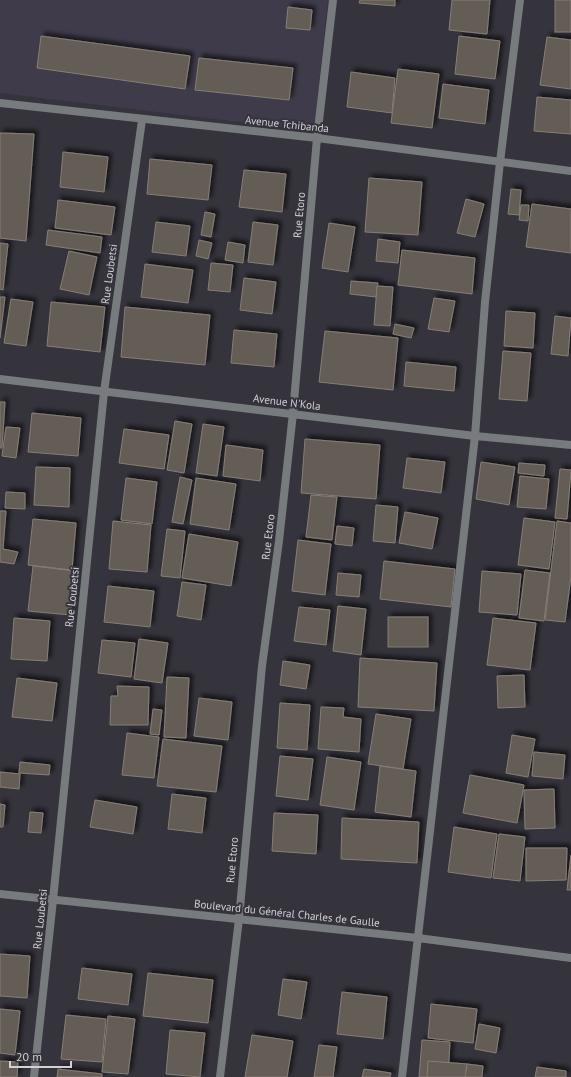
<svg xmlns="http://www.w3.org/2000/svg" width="571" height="1077" font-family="'PT Sans',sans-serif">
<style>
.built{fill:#3f3b4a}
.building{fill:#645d55;stroke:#867e76;filter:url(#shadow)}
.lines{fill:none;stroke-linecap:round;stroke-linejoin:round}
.street{stroke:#777b7e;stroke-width:8}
.labels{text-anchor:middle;stroke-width:4;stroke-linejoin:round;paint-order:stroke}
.street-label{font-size:11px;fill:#d2d1d7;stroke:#35333b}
</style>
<defs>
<filter id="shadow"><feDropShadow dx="3.5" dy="-3.5" stdDeviation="2" flood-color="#0009"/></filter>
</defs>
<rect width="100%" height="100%" fill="#35333b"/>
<!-- built -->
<polygon class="built" points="0,0 328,0 314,131 0,93"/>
<!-- building -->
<g class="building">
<polygon points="360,0 395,0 395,6 359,3"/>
<polygon points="452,0 490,0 487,34 449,30"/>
<rect x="555" y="0" width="16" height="32"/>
<polygon points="288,7 312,10 310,30 286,28"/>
<polygon points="41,36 190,56 185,89 37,68"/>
<polygon points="459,36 500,41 495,79 455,74"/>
<polygon points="547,37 571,40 571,89 540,85"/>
<polygon points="199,58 293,68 289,100 195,90"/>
<polygon points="398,69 439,74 432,128 391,123"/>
<polygon points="351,72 395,78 392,113 347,107"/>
<polygon points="443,84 489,90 485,124 439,118"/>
<polygon points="537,97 571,100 571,134 534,131"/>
<polygon points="0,133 34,134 26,241 0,238"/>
<polygon points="63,152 108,157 104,192 60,187"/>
<polygon points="150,159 212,165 208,200 147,194"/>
<polygon points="244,170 286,174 282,212 239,207"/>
<polygon points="369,178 422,182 418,235 365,232"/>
<polygon points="511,189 521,190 519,215 508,214"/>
<polygon points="466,199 484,204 475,237 457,233"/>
<polygon points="58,200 115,207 111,235 55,228"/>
<polygon points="532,204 571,209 571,253 526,247"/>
<polygon points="521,205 529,205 528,221 519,220"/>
<polygon points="205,212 215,214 211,237 201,235"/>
<polygon points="156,222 190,226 186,256 152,252"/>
<polygon points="253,222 278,225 273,265 248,262"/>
<polygon points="329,223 355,227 348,272 322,268"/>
<polygon points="48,230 102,237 100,253 46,245"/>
<polygon points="378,239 400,242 398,263 376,261"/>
<polygon points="199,240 212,243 208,259 196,256"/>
<polygon points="228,242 245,245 243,263 225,260"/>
<polygon points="0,243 8,244 3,290 0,289"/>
<polygon points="402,250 475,258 472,294 398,285"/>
<polygon points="69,251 97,257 89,295 60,289"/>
<polygon points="211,263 233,265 230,292 208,290"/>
<polygon points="145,264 193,270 188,303 141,297"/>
<polygon points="244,278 276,282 272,314 240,310"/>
<polygon points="351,281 378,283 376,297 350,294"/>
<polygon points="377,286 393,287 390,326 374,325"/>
<polygon points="0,297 5,297 0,338"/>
<polygon points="434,298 455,301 449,332 428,329"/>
<polygon points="11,299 33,302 26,346 4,343"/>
<polygon points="51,302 105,307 100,352 47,346"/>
<polygon points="125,307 210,315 205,365 121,357"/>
<polygon points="506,311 535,313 533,348 504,346"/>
<polygon points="555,316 571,318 568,356 551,354"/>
<polygon points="395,324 414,328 411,338 393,334"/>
<polygon points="234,330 277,334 274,367 231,363"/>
<polygon points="325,331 398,338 393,390 319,382"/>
<polygon points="503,351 531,353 527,401 499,399"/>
<polygon points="406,362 456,367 454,391 404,386"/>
<polygon points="0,402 5,402 2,448 0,448"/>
<polygon points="32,413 81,418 78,456 28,452"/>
<polygon points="175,421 192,424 184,473 167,470"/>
<polygon points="203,424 224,427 217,476 196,473"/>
<polygon points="6,427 20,428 16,458 2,456"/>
<polygon points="124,429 169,435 164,469 119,463"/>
<polygon points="305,439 380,445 376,499 301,493"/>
<polygon points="226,445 263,450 260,481 223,476"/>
<polygon points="407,458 445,462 441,493 403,488"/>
<polygon points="481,462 515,467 509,505 476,499"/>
<polygon points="519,463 545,465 544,476 518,473"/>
<polygon points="36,467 70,468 69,507 34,505"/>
<polygon points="560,469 571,470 567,519 555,518"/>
<polygon points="520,476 549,479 546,509 517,507"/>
<polygon points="180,477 192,480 183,524 172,522"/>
<polygon points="126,478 157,482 152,524 121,520"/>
<polygon points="196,478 236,484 229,530 190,524"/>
<polygon points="6,492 25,493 25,509 5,508"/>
<polygon points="311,495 337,497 332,540 306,537"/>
<polygon points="376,505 398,507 395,543 373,541"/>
<polygon points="0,511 6,511 3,549 18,552 14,564 0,562"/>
<polygon points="405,512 438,518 432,549 399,543"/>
<polygon points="524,518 555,522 549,569 518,565"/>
<polygon points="33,519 76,523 72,570 28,565"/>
<polygon points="113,521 151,525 147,572 109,569"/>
<polygon points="557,521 571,523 571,576 565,622 545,620"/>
<polygon points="337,526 354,528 352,546 335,544"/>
<polygon points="167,529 185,531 180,578 161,576"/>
<polygon points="189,534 238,542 231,586 182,578"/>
<polygon points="298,540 331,544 325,595 292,591"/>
<polygon points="384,561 455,569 451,607 380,599"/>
<polygon points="33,566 75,571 70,615 28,611"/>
<polygon points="525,570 550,573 544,621 519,618"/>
<polygon points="482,571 521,574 517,615 479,612"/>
<polygon points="338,573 361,575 359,597 336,595"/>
<polygon points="182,582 206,585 201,620 177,616"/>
<polygon points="108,586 154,591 150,627 104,622"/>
<polygon points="338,606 366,609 361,655 333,651"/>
<polygon points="299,607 330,610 326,645 294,641"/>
<rect x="388" y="617" width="40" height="30"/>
<polygon points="14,618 50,621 47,661 11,659"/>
<polygon points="493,618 536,623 530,670 487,665"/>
<polygon points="139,639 168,643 162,683 134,679"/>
<polygon points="102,640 135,643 131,677 98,673"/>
<polygon points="360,658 437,663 434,711 358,707"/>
<polygon points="283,661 310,665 306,689 280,685"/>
<polygon points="524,675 525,707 498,708 497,676"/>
<polygon points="167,677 189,678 186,738 164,737"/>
<polygon points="17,678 57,683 52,721 12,717"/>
<polygon points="117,686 149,687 148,725 110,725 111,696 118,696"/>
<polygon points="199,698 232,702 228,740 194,736"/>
<polygon points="280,703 310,705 307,750 277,748"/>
<polygon points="321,707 344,708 343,717 361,719 359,752 318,749"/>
<polygon points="153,709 162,710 159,735 150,734"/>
<polygon points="376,714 411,719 403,769 368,764"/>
<polygon points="127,733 159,737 154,778 122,775"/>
<polygon points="512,735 535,739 528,777 506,773"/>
<polygon points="163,739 222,746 216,792 157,786"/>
<polygon points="534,752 565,755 563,779 532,776"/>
<polygon points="280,756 313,759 308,800 276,796"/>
<polygon points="327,757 361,762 354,810 320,805"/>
<polygon points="20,762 50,765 49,775 19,773"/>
<polygon points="380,766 416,771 411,817 375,812"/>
<polygon points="0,772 20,774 19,789 0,787"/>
<polygon points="470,775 524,785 517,823 463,813"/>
<polygon points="554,789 555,828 525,829 524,790"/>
<polygon points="172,794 206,798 202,833 168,829"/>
<polygon points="95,800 137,807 133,834 90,827"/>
<polygon points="0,804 5,805 3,827 0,827"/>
<polygon points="30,812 43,813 41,833 28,832"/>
<polygon points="274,813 318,815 316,854 272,851"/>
<polygon points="342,818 419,822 417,863 341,859"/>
<polygon points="454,827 497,834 491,878 448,872"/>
<polygon points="499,834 525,837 520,881 493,878"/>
<polygon points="526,848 567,848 566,880 526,881"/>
<polygon points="571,855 571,890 567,890"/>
<polygon points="0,954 30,956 27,998 0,996"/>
<polygon points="82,968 132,974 128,1005 78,999"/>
<polygon points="148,973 213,980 208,1023 143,1016"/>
<polygon points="283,979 307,982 301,1019 278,1015"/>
<polygon points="342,992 387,997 383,1039 337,1034"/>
<polygon points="431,1004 477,1009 473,1043 428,1038"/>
<polygon points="0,1009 20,1011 15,1055 0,1053"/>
<polygon points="66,1015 106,1019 102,1062 61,1059"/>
<polygon points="108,1016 135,1019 128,1074 102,1072"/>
<polygon points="479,1024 500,1028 496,1053 475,1049"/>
<polygon points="170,1030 205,1033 200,1077 166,1074"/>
<polygon points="252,1035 293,1041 287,1077 245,1077"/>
<polygon points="422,1040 450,1042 448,1077 419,1077"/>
<polygon points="319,1045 337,1047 333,1077 314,1077"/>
<polygon points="0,1061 18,1062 17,1077 0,1077"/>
<polygon points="428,1061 467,1064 466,1077 427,1077"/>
<polygon points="467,1064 483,1066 482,1077 465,1077"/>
<polygon points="537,1067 566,1071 566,1077 535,1077"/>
<polygon points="58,1069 102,1074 102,1077 57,1077"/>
<polygon points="364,1069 391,1073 390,1077 362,1077"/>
</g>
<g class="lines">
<!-- street -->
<g class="street">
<polyline points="0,103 317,138 571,171"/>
<polyline points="0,379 475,436 571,445"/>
<polyline points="0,894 418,938 571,958"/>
<polyline points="34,1077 53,900 104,392 142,120"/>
<polyline points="220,1077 239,919 262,666 279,541 293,413 317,138 333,0"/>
<polyline points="402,1077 475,436 485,302 500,162 520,0"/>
</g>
</g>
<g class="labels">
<!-- street labels -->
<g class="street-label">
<text transform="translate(287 124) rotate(6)" y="4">Avenue Tchibanda</text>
<text transform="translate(299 215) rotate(-85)" y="4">Rue Etoro</text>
<text transform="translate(109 274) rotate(-82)" y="4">Rue Loubetsi</text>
<text transform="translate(287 402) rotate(7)" y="4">Avenue N'Kola</text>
<text transform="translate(268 537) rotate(-83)" y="4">Rue Etoro</text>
<text transform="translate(72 597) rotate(-84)" y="4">Rue Loubetsi</text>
<text transform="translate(232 860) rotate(-85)" y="4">Rue Etoro</text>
<text transform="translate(287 913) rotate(6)" y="4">Boulevard du Général Charles de Gaulle</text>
<text transform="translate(40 919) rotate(-84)" y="4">Rue Loubetsi</text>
</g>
</g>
<!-- scale -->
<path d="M10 1061v6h61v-6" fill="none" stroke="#d2d1d7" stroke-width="2"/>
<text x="16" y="1061" font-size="12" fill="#d2d1d7" stroke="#35333b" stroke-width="3" paint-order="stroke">20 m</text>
</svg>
